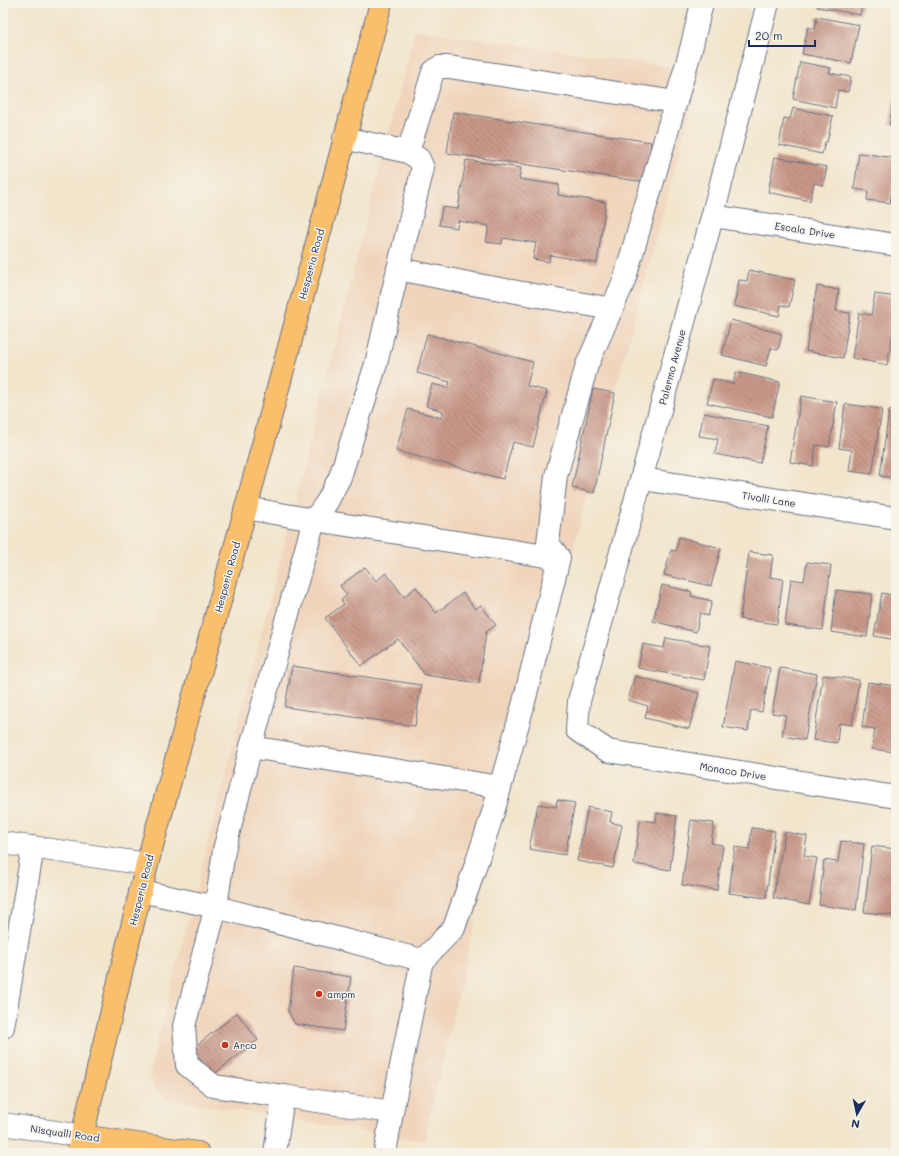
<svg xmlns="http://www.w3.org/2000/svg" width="899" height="1156" font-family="Mali,sans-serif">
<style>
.built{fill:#f0d5bc}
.building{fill:url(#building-back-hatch)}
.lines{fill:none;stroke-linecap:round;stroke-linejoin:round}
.minor-casing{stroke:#666f84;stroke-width:24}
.major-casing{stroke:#666f84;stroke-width:24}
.minor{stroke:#fff;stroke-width:22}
.major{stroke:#f9bf6d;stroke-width:22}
.poi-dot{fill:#c8321e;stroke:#f7f3e8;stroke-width:1.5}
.labels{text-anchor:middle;stroke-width:3;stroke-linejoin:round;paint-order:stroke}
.street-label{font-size:10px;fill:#1b2f5e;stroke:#f7f3e8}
.poi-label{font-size:10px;fill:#1b2f5e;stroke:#f7f3e8;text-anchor:start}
</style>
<defs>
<pattern id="building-back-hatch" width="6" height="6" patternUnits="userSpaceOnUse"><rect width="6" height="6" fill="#c99888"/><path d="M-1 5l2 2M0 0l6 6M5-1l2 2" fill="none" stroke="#a27c72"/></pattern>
</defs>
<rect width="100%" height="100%" fill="#f7f3e8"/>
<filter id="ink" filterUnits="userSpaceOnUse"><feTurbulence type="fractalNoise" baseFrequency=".025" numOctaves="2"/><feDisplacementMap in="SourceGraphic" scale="8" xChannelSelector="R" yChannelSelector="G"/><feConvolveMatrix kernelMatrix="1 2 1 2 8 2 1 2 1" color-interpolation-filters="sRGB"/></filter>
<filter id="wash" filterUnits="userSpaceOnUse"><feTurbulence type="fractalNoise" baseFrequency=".012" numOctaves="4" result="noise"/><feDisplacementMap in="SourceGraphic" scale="16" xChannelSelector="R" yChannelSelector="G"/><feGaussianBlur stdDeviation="0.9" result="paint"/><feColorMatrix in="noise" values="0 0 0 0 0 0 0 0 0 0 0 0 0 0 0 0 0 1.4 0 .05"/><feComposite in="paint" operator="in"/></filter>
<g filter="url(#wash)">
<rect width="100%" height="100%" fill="#f2e5cc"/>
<!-- built -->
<polygon class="built" points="415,30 701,71 487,869 424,1141 172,1100 164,1096 155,1088 150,1077 151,1067"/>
<g id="blocks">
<!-- building -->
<g class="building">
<polygon points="818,3 863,3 860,15 817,7"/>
<polygon points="817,17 859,25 851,63 802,54 808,27 815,29"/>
<polygon points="800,62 831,68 829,73 851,77 848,92 838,90 835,108 793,99"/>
<polygon points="895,95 896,95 896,126 889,125"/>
<polygon points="793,108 833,116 827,142 825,142 822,154 779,145 784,118 790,119"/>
<polygon points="453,112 651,142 645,182 447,153"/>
<polygon points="859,153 896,158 890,203 867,200 868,191 854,189"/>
<polygon points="775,157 827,167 823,185 814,183 810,201 768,192"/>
<polygon points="466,160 521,168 519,179 559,185 558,195 606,202 597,263 550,255 549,262 533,259 536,243 503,238 502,244 486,242 489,226 458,221 457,228 439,225 442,207 458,209"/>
<polygon points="749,270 795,280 789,307 781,305 779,316 734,306 739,280 747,281"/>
<polygon points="817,286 839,290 836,311 850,313 843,358 806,351"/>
<polygon points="875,294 896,297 896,315 887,365 852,358 859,313 871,315"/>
<polygon points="731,320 782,334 778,350 771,348 766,366 722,355"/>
<polygon points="427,334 533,362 527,386 547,391 533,447 513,442 503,479 396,451 408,409 442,418 443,411 426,406 432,384 448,388 450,382 417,373"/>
<polygon points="736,372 780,382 772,417 707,403 713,379 733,384"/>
<polygon points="593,389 615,393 594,493 572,488"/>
<polygon points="801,396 837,402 829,447 816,445 813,466 790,462"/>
<polygon points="845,404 882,409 872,474 849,471 852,450 839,448"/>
<polygon points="889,410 896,411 896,478 880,476"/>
<polygon points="704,413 768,426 760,463 715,454 718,439 699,436"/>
<polygon points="679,537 721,548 711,586 664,575 671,550 676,551"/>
<polygon points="749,552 773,555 770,577 783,579 777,624 740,619"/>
<polygon points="807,562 831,565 823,630 785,625 791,579 804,581"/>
<polygon points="365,567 376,581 386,573 404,597 416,587 436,613 463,593 475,609 481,605 496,625 486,632 479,683 425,675 398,639 361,666 325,618 344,604 341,600 347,595 340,586"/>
<polygon points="662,585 692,592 691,596 712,601 708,616 700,613 696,632 653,621"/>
<polygon points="836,590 872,594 867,637 831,632"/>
<polygon points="882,593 896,596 895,607 896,608 896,640 874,636"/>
<polygon points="666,638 710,646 704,680 638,668 643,644 664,648"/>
<polygon points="735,661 770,668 762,712 751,710 748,731 723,727"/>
<polygon points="292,666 421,685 415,726 285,707"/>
<polygon points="780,668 817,674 805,740 782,736 786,715 772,713"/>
<polygon points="823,675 859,680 852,725 839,723 837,743 813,740"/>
<polygon points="635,676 699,693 689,729 645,718 648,706 628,700"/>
<polygon points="868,682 896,686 896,752 872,749 875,729 862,727"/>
<polygon points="557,800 575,803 565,855 529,849 538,804 556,807"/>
<polygon points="588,807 612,812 610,822 622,825 613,868 577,861"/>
<polygon points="657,813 677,816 670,870 634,864 640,820 656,822"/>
<polygon points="691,820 714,823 711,843 723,845 717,890 682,885"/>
<polygon points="752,828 775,831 766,898 729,893 735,847 749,849"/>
<polygon points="785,832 807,836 804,856 817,858 809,905 773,898"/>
<polygon points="841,841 864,844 856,910 819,905 824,860 838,862"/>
<polygon points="872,846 896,849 893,870 896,870 896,916 864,912"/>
<polygon points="294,968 351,977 343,1031 295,1024 288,1011"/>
<polygon points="237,1013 258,1040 213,1075 192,1049"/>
</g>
</g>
</g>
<g filter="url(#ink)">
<use href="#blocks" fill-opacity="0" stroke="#666f84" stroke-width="1"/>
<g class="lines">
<defs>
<g id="minor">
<path d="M 768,3 C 708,237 645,469 579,701 L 577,730 L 608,751 L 896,797"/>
<polyline points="344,138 408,152 433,72 439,67 449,67 676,102"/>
<polyline points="408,152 419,159 423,168 398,269 478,285 612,309"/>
<polyline points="713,216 896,245"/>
<polyline points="398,269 376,364 340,477 327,502 314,520 559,558"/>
<polyline points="642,479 896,518"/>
<polyline points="246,508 314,520 251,747 224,850 216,907 184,1026 187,1065 214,1086 283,1096 275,1153"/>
<polyline points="251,747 500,787"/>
<polyline points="3,843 147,864"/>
<polyline points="140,891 216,907 422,960 392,1112 385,1153"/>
<polyline points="422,961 454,928 471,879 492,816 523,706 559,558 548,543 556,476 587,365 624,281 691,49 702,3"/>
<polyline points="3,1027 33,847"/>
<polyline points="283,1096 392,1112"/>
<polyline points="3,1124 82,1136"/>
</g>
<g id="major">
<polyline points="82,1136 198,1153"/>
<polyline points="78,1153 147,864 246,508 381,3"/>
</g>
</defs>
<!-- minor casing -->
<use href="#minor" class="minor-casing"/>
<!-- major casing -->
<use href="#major" class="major-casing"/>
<!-- minor -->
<use href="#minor" class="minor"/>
<!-- major -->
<use href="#major" class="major"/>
</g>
</g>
<!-- markers -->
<g class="poi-dot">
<circle cx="319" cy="994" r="4"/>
<circle cx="225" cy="1045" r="4"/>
</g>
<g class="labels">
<!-- street labels -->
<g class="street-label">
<text transform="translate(805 230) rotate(9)" y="4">Escala Drive</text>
<text transform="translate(311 264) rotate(-75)" y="4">Hesperia Road</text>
<text transform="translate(672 367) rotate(-75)" y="4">Palermo Avenue</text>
<text transform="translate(769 499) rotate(9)" y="4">Tivolli Lane</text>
<text transform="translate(227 577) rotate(-75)" y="4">Hesperia Road</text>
<text transform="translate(733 771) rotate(9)" y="4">Monaco Drive</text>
<text transform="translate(141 890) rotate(-76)" y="4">Hesperia Road</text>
<text transform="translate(65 1133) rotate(8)" y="4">Nisqualli Road</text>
</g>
<!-- poi labels -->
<g class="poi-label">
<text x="327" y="998">ampm</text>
<text x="233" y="1049">Arco</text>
</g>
</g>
<!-- margin -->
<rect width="899" height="1156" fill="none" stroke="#f7f3e8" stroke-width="16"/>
<!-- north arrow -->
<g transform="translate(857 1114) rotate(189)" stroke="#f7f3e8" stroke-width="3" paint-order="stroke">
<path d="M0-3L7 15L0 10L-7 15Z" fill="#1b2f5e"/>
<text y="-6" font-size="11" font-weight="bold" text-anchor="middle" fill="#1b2f5e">N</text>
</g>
<!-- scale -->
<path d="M749 40v6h66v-6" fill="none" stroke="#1b2f5e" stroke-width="2"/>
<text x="755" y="40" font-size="12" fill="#1b2f5e" stroke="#f7f3e8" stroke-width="3" paint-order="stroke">20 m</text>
</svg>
